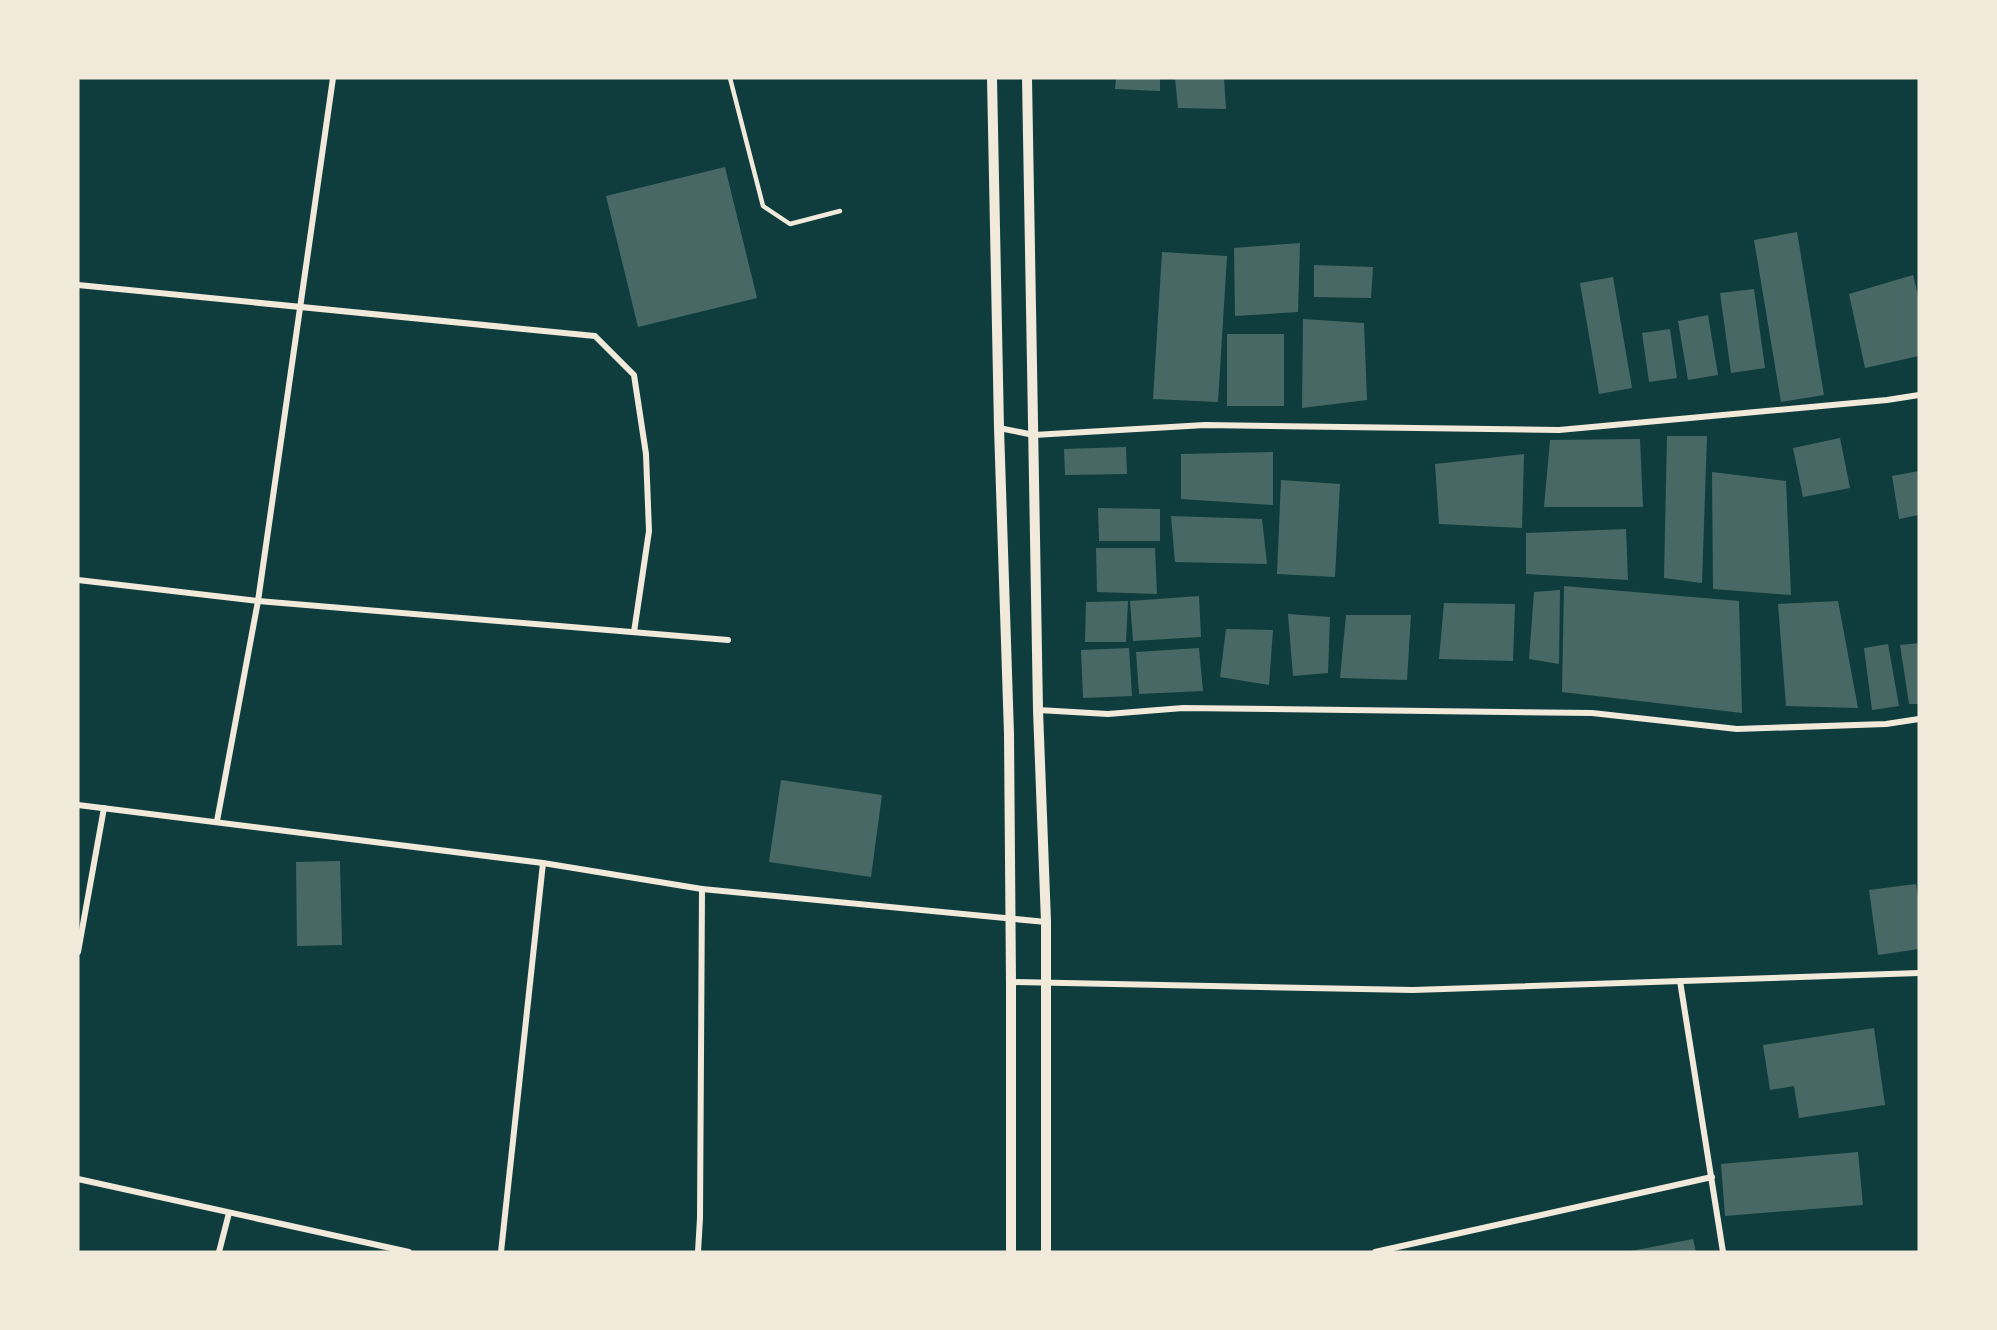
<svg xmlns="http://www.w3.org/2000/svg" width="1997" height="1330" font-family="'Sofia Sans Condensed',sans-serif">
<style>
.building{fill:#486865}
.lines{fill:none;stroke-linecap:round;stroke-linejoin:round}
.service{stroke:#f1e9da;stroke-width:4.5}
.minor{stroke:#f1e9da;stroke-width:6}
.tertiary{stroke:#f1e9da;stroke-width:10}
</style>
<rect width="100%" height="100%" fill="#0f3d3e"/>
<!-- building -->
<g class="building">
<polygon points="1116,78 1160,78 1160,91 1115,89"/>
<polygon points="1175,78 1224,78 1226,109 1178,108"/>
<polygon points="725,167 757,298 638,327 606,196"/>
<polygon points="1797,232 1824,395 1781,402 1754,240"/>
<polygon points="1300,243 1298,312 1235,316 1234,248"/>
<polygon points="1162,252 1227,256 1218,402 1153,399"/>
<polygon points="1314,265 1373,267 1371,298 1314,297"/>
<polygon points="1913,275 1919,299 1919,356 1865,368 1849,294"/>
<polygon points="1613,277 1632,388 1599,394 1580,283"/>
<polygon points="1754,289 1765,368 1731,373 1720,293"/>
<polygon points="1708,315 1718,375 1688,380 1678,321"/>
<polygon points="1303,319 1364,323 1367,400 1302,408"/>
<polygon points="1670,329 1677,378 1649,382 1642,333"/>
<rect x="1227" y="334" width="57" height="72"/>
<polygon points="1667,436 1707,436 1702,583 1664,578"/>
<polygon points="1840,438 1850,488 1803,497 1793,448"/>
<polygon points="1640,439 1643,507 1544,507 1550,440"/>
<polygon points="1126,447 1127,474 1065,475 1064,449"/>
<polygon points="1273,452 1273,505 1181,499 1181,454"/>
<polygon points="1524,454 1522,528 1439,524 1435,464"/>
<polygon points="1919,471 1919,515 1899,519 1892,476"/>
<polygon points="1712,472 1786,481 1791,595 1713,589"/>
<polygon points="1281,480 1340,484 1335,577 1277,574"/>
<polygon points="1098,508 1160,509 1160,541 1099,541"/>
<polygon points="1171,516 1262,519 1267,564 1175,562"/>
<polygon points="1626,529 1628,580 1526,574 1526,533"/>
<polygon points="1096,548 1155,548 1157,594 1097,592"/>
<polygon points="1564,586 1739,601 1742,713 1562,692"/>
<polygon points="1560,590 1559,664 1529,659 1534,592"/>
<polygon points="1199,596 1201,637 1133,641 1130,601"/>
<polygon points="1128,601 1126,642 1085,642 1086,602"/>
<polygon points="1838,601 1858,708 1786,706 1778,604"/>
<polygon points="1444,603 1515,604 1513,661 1439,659"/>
<polygon points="1288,614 1330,617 1328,673 1293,676"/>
<polygon points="1346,615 1411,615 1407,680 1340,678"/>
<polygon points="1226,629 1273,630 1269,685 1220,677"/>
<polygon points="1919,643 1919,704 1909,704 1900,645"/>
<polygon points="1888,644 1899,706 1872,710 1864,648"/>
<polygon points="1129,648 1132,696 1083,698 1081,650"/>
<polygon points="1199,648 1203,691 1139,694 1136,652"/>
<polygon points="781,780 882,795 871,877 769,862"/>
<polygon points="340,861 342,945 297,946 296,862"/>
<polygon points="1916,884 1919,904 1919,949 1878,955 1869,890"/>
<polygon points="1874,1028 1885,1105 1799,1118 1794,1086 1770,1090 1763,1045"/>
<polygon points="1858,1152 1863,1205 1725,1216 1721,1164"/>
<polygon points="1693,1239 1696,1252 1631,1252 1631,1251"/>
</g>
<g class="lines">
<!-- service -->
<polyline class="service" points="730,78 763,206 790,224 840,211"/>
<!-- minor -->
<g class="minor">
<polyline points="78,285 595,336 634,375 646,454 649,531 634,632"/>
<polyline points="999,428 1034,435 1205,425 1559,430 1887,400 1919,395"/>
<polyline points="78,580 258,601 728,640"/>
<polyline points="1038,710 1108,714 1183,708 1592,713 1737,729 1886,724 1919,719"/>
<polyline points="78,805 543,863 702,889 1046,922"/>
<polyline points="217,821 258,601 333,78"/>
<polyline points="78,952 104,808"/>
<polyline points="1680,981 1723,1252"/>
<polyline points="1011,982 1413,990 1919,973"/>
<polyline points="78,1179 409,1252"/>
<polyline points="219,1252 229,1213"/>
<polyline points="501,1252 543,863"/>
<polyline points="698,1252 700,1218 702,889"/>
<polyline points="1375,1252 1712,1177"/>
</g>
<!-- tertiary -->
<g class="tertiary">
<polyline points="992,78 999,428 1009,734 1011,982 1011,1252"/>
<polyline points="1027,78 1038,710 1046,922 1046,1252"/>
</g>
</g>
<!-- border -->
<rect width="1997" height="1330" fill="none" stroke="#f1e9da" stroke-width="159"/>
</svg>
